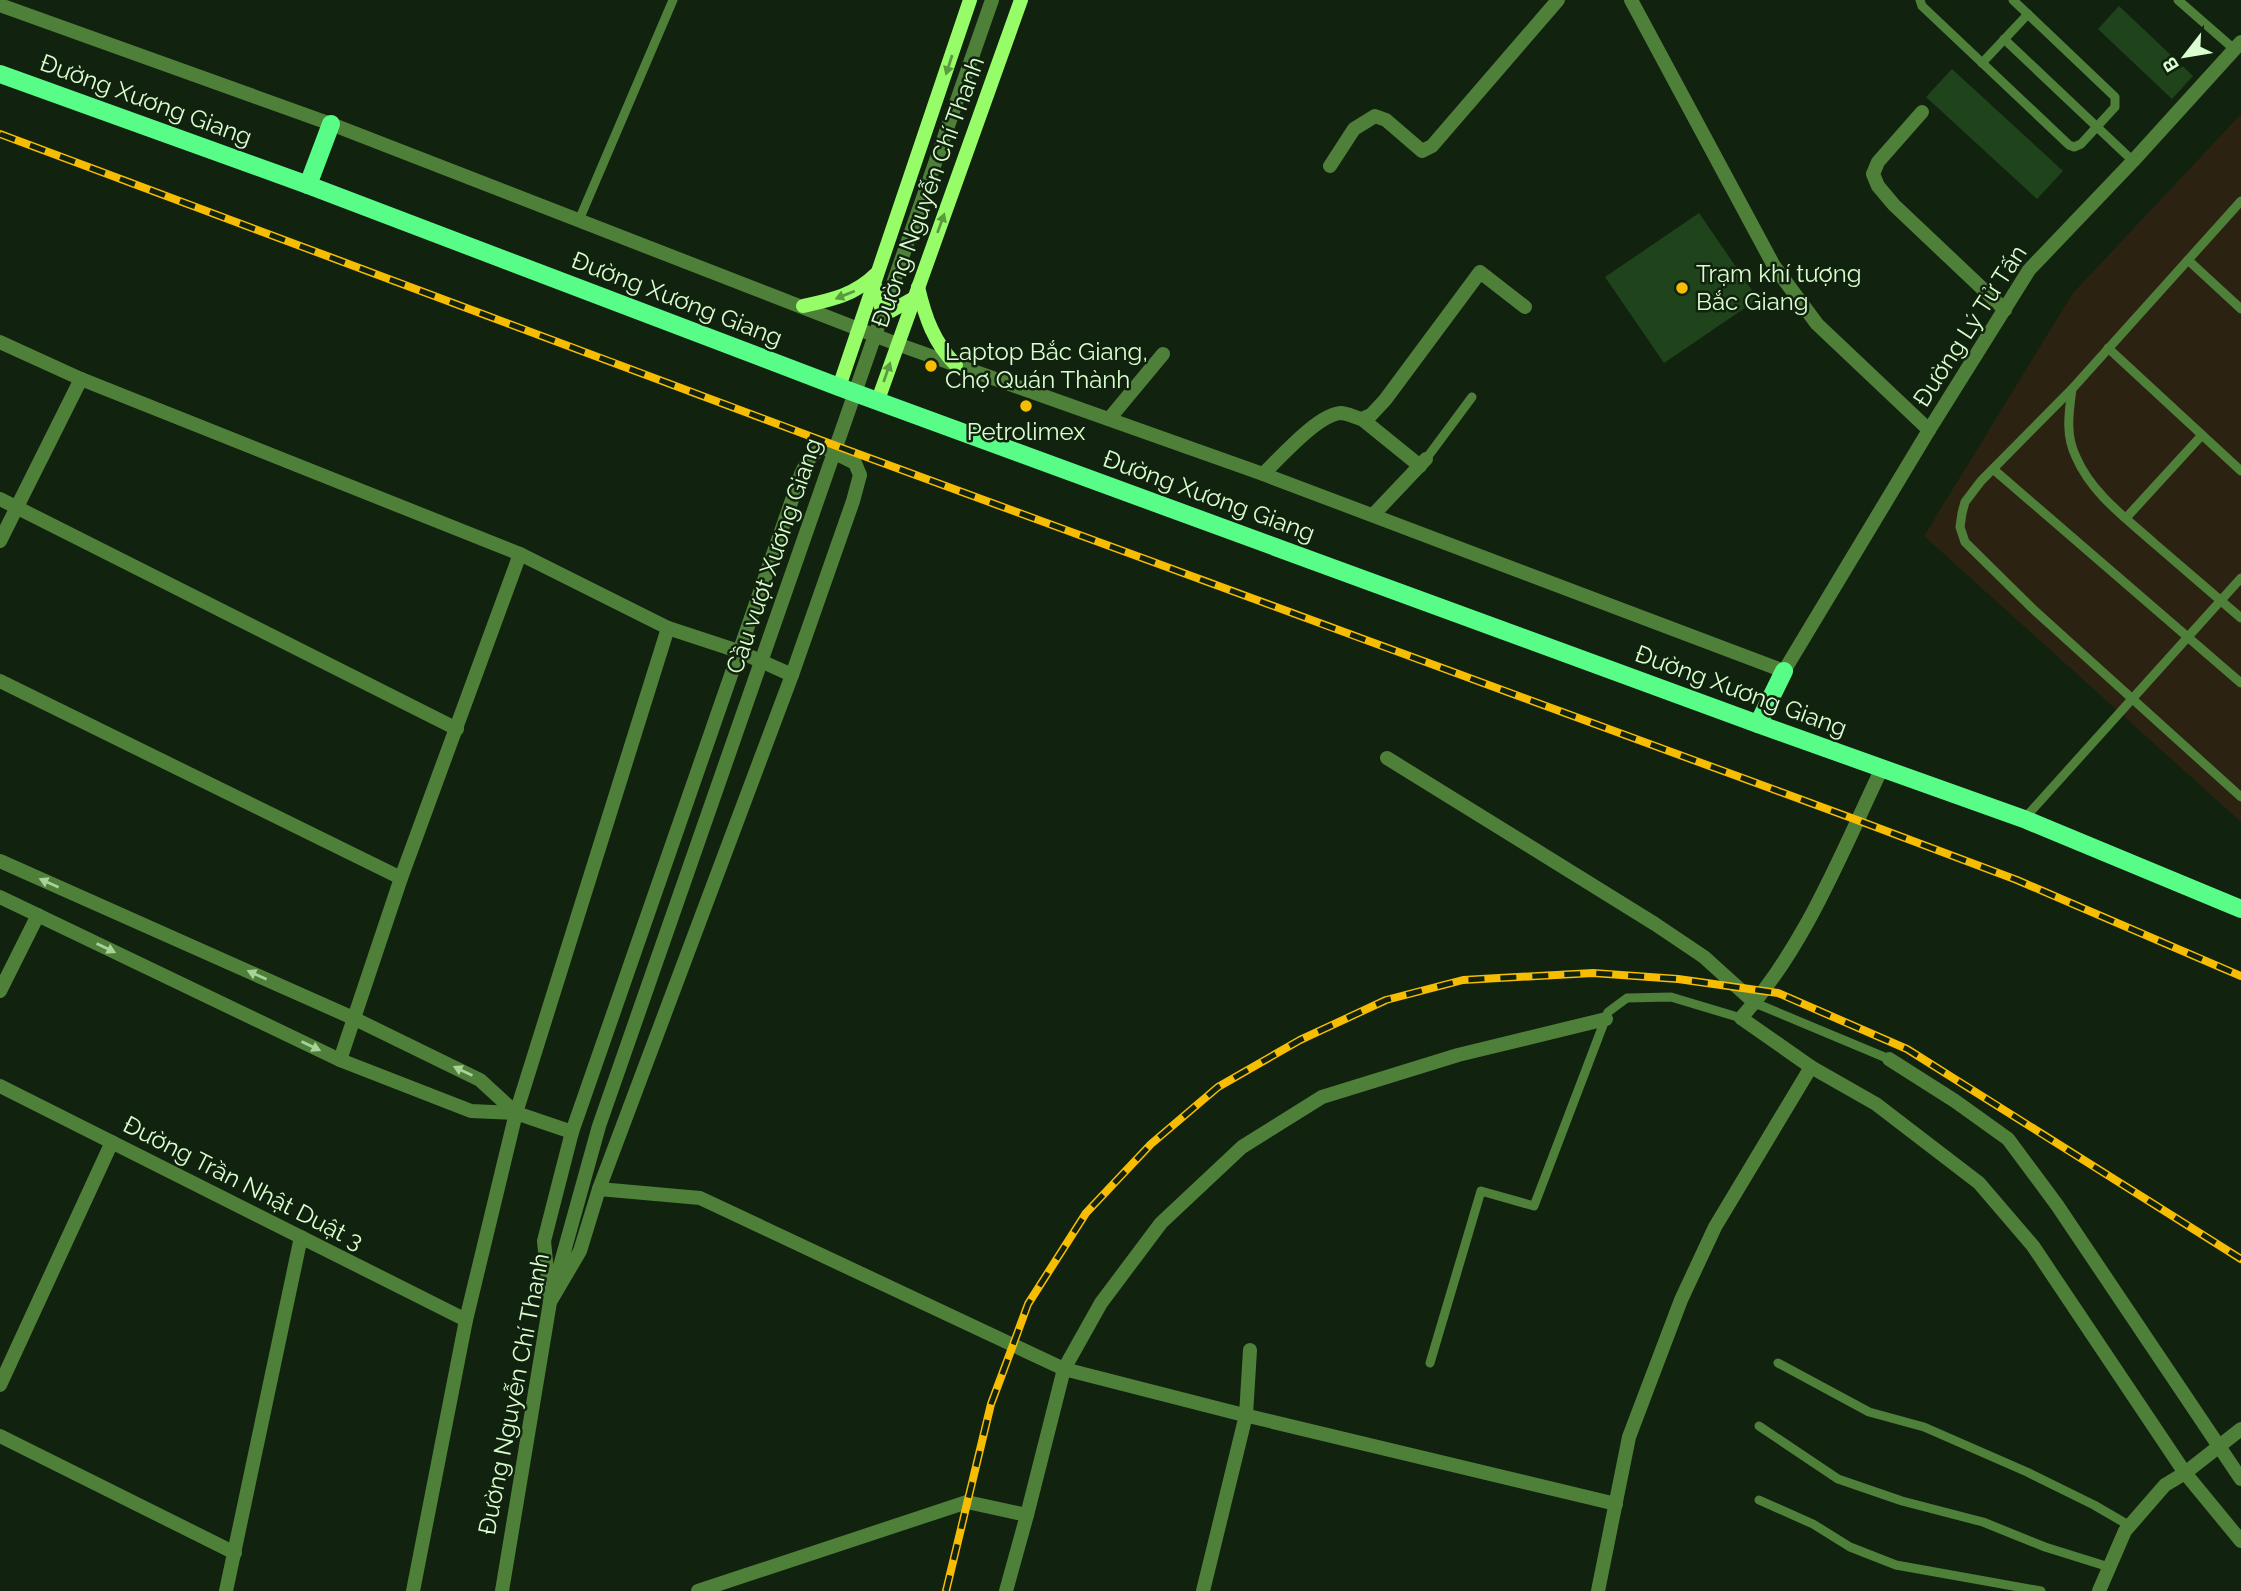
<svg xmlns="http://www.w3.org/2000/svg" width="2241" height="1591" font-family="Raleway,sans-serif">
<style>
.green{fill:#2c2211}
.building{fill:#1f431a}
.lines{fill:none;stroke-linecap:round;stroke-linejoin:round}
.service{stroke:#4e8039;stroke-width:9}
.minor{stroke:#4e8039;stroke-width:14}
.tertiary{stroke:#4e8039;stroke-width:14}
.secondary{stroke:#96fd68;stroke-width:14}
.primary{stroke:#58fd88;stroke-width:18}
.rail-casing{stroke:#f6bd03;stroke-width:8}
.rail{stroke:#11220e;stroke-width:5;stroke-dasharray:16;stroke-linecap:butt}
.oneway{fill:#5a9a40}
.oneway2{fill:#a9d29a}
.poi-dot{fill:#f6bd03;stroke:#11220e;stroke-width:2.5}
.labels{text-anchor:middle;stroke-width:5;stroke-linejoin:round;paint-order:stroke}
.street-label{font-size:24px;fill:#dafecf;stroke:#11220e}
.poi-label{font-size:24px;fill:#dafecf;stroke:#11220e;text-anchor:start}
</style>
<rect width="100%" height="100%" fill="#11220e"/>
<!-- green -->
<polygon class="green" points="2241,114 2241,822 1924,536 2073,293"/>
<!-- building -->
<g class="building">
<polygon points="2119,6 2193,76 2172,99 2098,29"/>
<polygon points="1952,69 2063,171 2037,199 1926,97"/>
<polygon points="1699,213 1758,299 1664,363 1605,277"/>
</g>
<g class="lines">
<!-- service -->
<g class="service">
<polyline points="1920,0 1922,6 2069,145 2074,147 2081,144 2115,107 2115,97 2013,0"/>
<polyline points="2178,0 2234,49"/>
<polyline points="2004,39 2133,161"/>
<polyline points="1982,63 2028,14"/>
<polyline points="2241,201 2072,389 1981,481 1965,502 1962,513 1960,527 1965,542 2033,609 2241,797"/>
<polyline points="579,220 673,0"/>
<polyline points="2188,260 2241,309"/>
<polyline points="2108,348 2241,471"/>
<path d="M 2072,389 C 2069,412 2065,435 2076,457 C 2092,494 2126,518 2155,544 C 2184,569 2212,593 2241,618"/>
<polyline points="1426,459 1472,397"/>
<polyline points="1993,469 2241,683"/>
<polyline points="2126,518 2202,435"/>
<polyline points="2024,819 2241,578"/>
<polyline points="1755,1003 1889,1059"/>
<polyline points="1430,1363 1481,1191 1534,1206 1608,1012 1627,998 1671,997 1741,1018"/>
<polyline points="1778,1363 1869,1412 1924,1427 2027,1472 2094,1505 2130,1526"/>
<polyline points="1759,1426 1838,1479 1902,1501 1983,1522 2045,1547 2109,1567"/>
<polyline points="1759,1500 1813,1524 1850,1547 1896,1565 2041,1591"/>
</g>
<!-- minor -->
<g class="minor">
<polyline points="1631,0 1774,266 1817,324 1929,430"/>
<polyline points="0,5 331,124 897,344 1263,474 1784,671 1929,430 2029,270 2133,161 2241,42"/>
<polyline points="1922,112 1878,162 1873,174 1878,186 1894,205 2005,310"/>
<polyline points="1330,166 1354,129 1375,116 1386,120 1422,151 1432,146 1558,0"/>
<polyline points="0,342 81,379 520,554 668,628 738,651"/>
<polyline points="1109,419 1163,354"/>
<polyline points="1362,419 1420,466"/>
<path d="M 1263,474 C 1280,458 1318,414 1341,413 C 1348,413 1355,418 1362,419 L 1371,415 L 1385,400 L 1480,272 L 1525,307"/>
<polyline points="0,499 457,729"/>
<polyline points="1373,515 1426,459"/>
<polyline points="0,541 81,379"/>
<polyline points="0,681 401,878"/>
<polyline points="1387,758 1655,924 1704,957 1755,1003"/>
<path d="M 1882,768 C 1841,854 1805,947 1741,1018 L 1811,1067 L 1876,1104 L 1979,1183 L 2033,1246 L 2185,1473 L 2241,1541"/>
<polyline points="0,861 353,1018 480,1080 516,1113"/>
<polyline points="0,897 340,1060 471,1111 516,1113 572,1132"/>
<polyline points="0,991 38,915"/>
<polyline points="1889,1059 1955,1101 2008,1139 2057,1205 2241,1479"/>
<polyline points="340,1060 401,878 520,554"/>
<polyline points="0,1086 466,1320"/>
<polyline points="599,1189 700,1198 1064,1369 1240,1414 1616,1504"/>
<polyline points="0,1385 112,1142"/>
<polyline points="0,1436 235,1553"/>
<polyline points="1027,1515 1064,1369 1101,1303 1161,1223 1242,1147 1322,1097 1458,1055 1606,1019"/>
<polyline points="226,1591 301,1237"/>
<polyline points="413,1591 466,1320 516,1113 668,628"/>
<polyline points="698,1591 967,1502 1027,1515 1006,1591"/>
<polyline points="1203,1591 1246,1415 1250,1350"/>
<polyline points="1598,1591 1629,1437 1681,1300 1715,1227 1811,1067"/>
<polyline points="2099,1591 2125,1531 2165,1485 2185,1473 2241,1429"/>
</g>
<!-- tertiary -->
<g class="tertiary">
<path d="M 825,448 L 855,463 L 860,475 L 853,501 L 792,675 L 599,1189 L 580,1251 L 550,1302 L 544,1241 L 572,1132 L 801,474 C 807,461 811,453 825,448 Z"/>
<polyline points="738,651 792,675"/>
<polyline points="502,1591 550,1302 599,1126 992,0"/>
</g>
<!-- secondary -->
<g class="secondary">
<polyline points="875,286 881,307 891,311 914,298"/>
<path d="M 918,287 C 925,317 934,343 956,365"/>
<path d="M 803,306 C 831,300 855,295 876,274"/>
<polyline points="839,387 970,0"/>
<polyline points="878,400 1021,0"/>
</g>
<!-- primary -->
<g class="primary">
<polyline points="0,74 308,185 839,387 1758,724 2024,819 2241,909"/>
<polyline points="308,185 331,124"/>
<polyline points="1758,724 1784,671"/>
</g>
<defs>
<g id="rail">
<polyline points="0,134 842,448 1857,820 2017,880 2241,976"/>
<polyline points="946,1591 991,1404 1013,1345 1028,1304 1086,1213 1151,1144 1218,1087 1300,1040 1386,1000 1463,980 1593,973 1678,979 1778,993 1907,1049 2241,1259"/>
</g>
</defs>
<!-- rail casing -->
<use href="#rail" class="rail-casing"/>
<!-- rail -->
<use href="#rail" class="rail"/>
</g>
<!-- one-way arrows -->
<defs><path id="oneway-solid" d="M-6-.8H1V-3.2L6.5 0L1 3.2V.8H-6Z" transform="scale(1.75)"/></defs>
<g class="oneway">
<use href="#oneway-solid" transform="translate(949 65) rotate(108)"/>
<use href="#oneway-solid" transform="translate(941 223) rotate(-70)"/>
<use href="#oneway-solid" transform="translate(845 295) rotate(158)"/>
<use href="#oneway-solid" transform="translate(887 372) rotate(-71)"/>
</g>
<g class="oneway2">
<use href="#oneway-solid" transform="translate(49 883) rotate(-156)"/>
<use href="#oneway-solid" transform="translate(106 948) rotate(26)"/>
<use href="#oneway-solid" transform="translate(257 975) rotate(-156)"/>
<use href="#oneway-solid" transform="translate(311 1046) rotate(26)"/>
<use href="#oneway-solid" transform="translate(463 1071) rotate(-154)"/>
</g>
<!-- markers -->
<g class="poi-dot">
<circle cx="1682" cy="288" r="7"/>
<circle cx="931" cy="366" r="7"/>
<circle cx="1026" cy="406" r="7"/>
</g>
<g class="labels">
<!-- street labels -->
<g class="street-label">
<text transform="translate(146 100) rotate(20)" y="8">Đường Xương Giang</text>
<text transform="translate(928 192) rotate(-70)" y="8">Đường Nguyễn Chí Thanh</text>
<text transform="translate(677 299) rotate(21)" y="8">Đường Xương Giang</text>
<text transform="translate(1970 326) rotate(-57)" y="8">Đường Lý Tử Tấn</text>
<text transform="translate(1209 496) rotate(20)" y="8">Đường Xương Giang</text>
<text transform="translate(774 556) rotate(-71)" y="8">Cầu vượt Xương Giang</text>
<text transform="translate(1741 691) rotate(20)" y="8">Đường Xương Giang</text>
<text transform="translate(243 1183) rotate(27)" y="8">Đường Trần Nhật Duật 3</text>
<text transform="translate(514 1394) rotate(-79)" y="8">Đường Nguyễn Chí Thanh</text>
</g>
<!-- poi labels -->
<g class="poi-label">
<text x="1696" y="282">Trạm khí tượng<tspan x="1696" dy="28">Bắc Giang</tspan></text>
<text x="945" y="360">Laptop Bắc Giang,<tspan x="945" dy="28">Chợ Quán Thành</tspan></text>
<text x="1026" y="440" text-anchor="middle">Petrolimex</text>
</g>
</g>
<!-- north arrow -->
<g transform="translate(2185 56) rotate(239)" stroke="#11220e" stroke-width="5" paint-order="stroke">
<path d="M0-5L12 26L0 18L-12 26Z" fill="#dafecf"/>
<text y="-10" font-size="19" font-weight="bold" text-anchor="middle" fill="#dafecf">B</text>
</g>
</svg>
